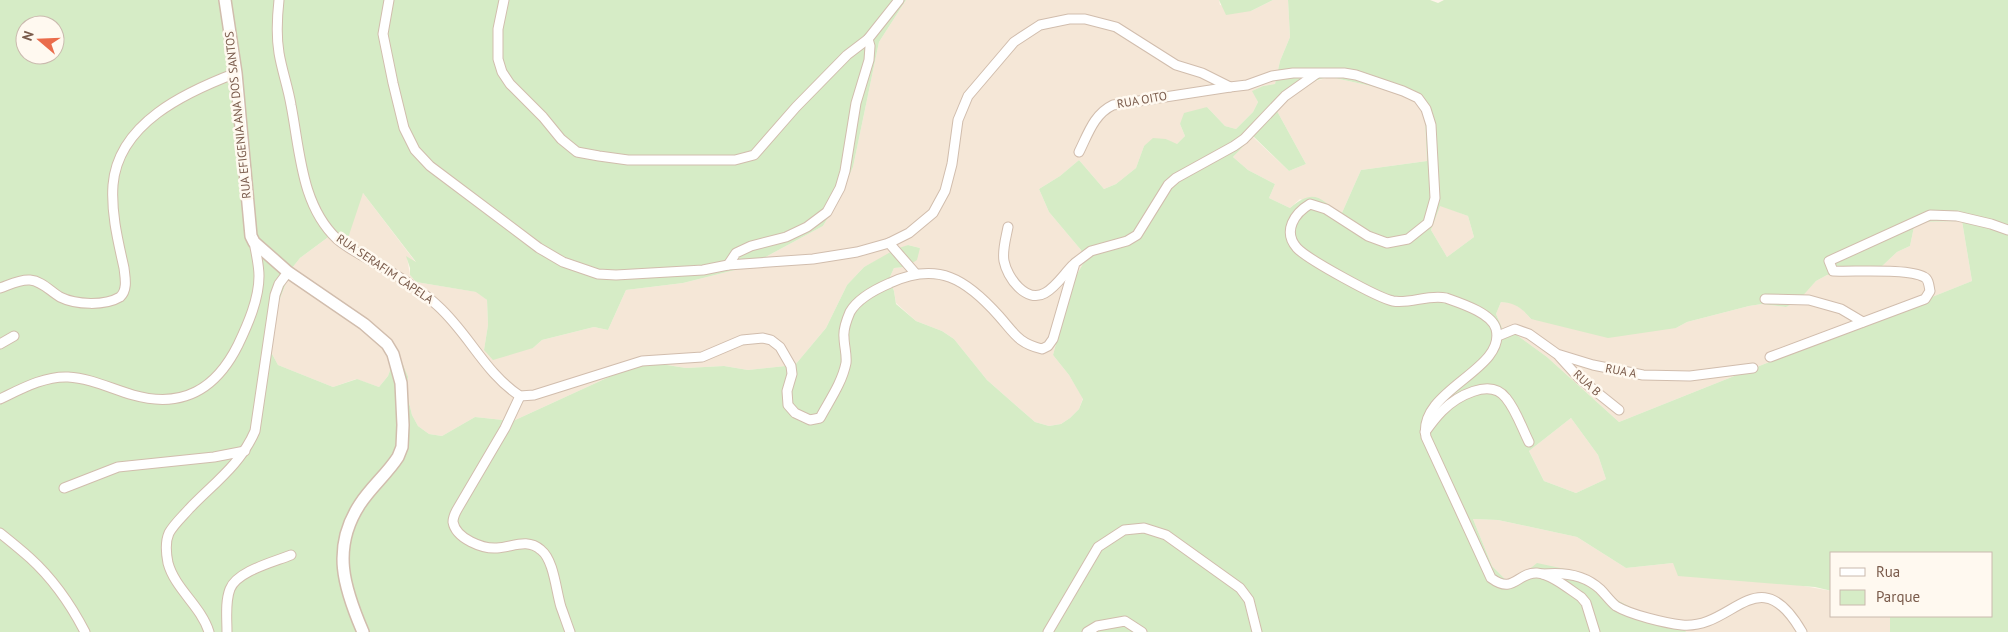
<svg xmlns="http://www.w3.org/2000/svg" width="2008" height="632" font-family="'PT Sans',sans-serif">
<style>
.residential{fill:#f5e7d7}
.green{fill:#d6ecc6;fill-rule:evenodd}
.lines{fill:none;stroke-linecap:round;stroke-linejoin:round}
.minor-casing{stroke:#d1bdad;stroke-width:11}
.tertiary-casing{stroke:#d1bdad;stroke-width:14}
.minor{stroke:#fff;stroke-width:9}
.tertiary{stroke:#fff;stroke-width:11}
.labels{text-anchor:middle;stroke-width:5;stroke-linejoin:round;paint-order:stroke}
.street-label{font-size:12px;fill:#7a5b4b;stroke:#fff9f0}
</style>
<rect width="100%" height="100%" fill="#fdf5e9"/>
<!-- residential -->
<g class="residential">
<polygon points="906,0 1219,0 1220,5 1251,11 1273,0 1288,0 1290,37 1280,61 1275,84 1263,86 1253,91 1258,102 1253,112 1236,129 1225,126 1207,107 1180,124 1185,136 1176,145 1166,139 1144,146 1136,168 1116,184 1104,189 1079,160 1060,176 1039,189 1049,212 1081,250 1084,262 1072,283 1053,355 1069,375 1083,398 1079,409 1070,418 1061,424 1049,426 1035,422 987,380 954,339 942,331 916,321 896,303 894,291 889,279 894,268 906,267 920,248 908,245 864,267 847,285 826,328 795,365 748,370 724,366 686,368 648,362 635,365 513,421 475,417 442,436 429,434 418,426 412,415 406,390 392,365 388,376 379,387 356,379 333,387 278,365 271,352 273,329 279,301 292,268 300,258 331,235 363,193 417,264 407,257 410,275 416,282 477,292 487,300 488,325 484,350 533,348 542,340 594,327 608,330 626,290 683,283 747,267 823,226 836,204 853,167 879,42"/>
<polygon points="1330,77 1408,94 1419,100 1425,119 1427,161 1361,170 1341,215 1300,199 1290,208 1269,198 1275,184 1248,170 1233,157 1252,136 1289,171 1306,164 1277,111 1284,101 1312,82"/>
<polygon points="1440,205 1468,216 1474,237 1447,257 1431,230"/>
<polygon points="1962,221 1972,281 1619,422 1547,357 1514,333 1505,336 1496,314 1501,302 1513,303 1523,310 1531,319 1676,328 1687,322 1749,306 1762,304 1786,307 1798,300 1816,281 1827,275 1853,271 1879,269 1897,252 1910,246 1915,222"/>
<polygon points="1571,418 1598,455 1606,479 1576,493 1544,481 1529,451"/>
<polygon points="1473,519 1498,520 1577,537 1626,568 1673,563 1832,591 1832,616 1890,616 1890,632 1686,632 1683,625 1638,611 1619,601 1579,572 1505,579 1492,566"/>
</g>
<!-- green -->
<g class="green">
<path d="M 0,0 L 906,0 L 879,42 L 853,167 L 836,204 L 823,226 L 747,267 L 683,283 L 626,290 L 608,330 L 594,327 L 542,340 L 533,348 L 493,360 L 484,350 L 488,325 L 487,300 L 476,292 L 416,282 L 410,275 L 410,268 L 406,256 L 416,262 L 363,193 L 346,244 L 339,246 L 331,235 L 300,258 L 292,268 L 279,301 L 273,329 L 271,352 L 278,365 L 333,387 L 357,379 L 379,387 L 388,376 L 392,365 L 403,365 L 408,377 L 406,390 L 412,415 L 418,426 L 429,434 L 442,436 L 475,417 L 513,421 L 635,365 L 648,362 L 686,368 L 724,366 L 748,370 L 795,365 L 826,328 L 847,285 L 864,267 L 896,249 L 908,245 L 920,248 L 917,260 L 906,267 L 894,268 L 889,279 L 894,291 L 896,304 L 916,321 L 942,331 L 954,339 L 987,380 L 1035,422 L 1049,426 L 1061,424 L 1070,418 L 1079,409 L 1083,399 L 1069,375 L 1053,355 L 1072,283 L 1084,262 L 1081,250 L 1049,212 L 1039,189 L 1060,176 L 1079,160 L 1104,189 L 1116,184 L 1136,168 L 1144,146 L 1153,138 L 1166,139 L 1177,144 L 1185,136 L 1180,124 L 1184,113 L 1207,107 L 1225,126 L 1236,129 L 1253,112 L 1258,102 L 1252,91 L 1263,86 L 1275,84 L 1280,61 L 1290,37 L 1288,0 L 1430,0 L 1438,3 L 1444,0 L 2008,0 L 2008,632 L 1890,632 L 1890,616 L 1992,616 L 1992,553 L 1832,553 L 1832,591 L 1815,587 L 1678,576 L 1673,563 L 1626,568 L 1577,537 L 1498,520 L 1473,519 L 1492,566 L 1505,579 L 1517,579 L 1537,563 L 1579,572 L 1619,601 L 1638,611 L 1683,625 L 1686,632 L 0,632 ZM 25,25 L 55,25 L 55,55 L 25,55 ZM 1330,77 L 1408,94 L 1422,106 L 1425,119 L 1427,161 L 1361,170 L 1341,215 C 1320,197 1313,188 1290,208 L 1269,198 L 1275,184 L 1248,170 L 1233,157 L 1253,136 L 1289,171 L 1306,164 L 1277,111 C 1287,93 1310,80 1330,77 ZM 1440,206 L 1468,216 L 1474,237 L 1447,257 L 1431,230 ZM 1962,221 L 1972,281 L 1619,422 L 1547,357 L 1514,333 L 1505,335 L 1496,314 L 1501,302 C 1515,303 1522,308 1531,319 L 1608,338 L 1676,328 L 1687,322 L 1749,306 L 1762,304 L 1786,307 L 1798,301 L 1816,281 L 1827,275 L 1853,271 L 1879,269 L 1897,252 L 1910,246 L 1915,222 ZM 1571,418 L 1598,455 L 1606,479 L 1576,493 L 1544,481 L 1529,451 Z"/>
<polygon points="1219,0 1273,0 1251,11 1226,15"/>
</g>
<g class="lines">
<defs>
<g id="minor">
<path d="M 279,0 C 277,18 276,35 279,53 C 282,71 288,87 291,105 C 300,151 301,205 337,239 C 350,250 365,257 379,265 C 400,277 421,290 438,306 C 469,334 485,373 520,396 L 534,395 L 642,361 L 702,357 L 742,340 L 763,338 L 771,340 L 780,347 L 791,366 L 792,374 L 787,391 L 788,405 L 795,413 L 810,420 L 820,418 C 829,401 842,383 846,363 C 847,354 844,346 844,337 C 843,329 847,319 850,312 C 858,298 876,289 890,283 C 938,261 966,279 999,316 C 1015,334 1018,343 1042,349 L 1048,346 L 1053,339 L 1075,263 L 1091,251 L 1127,241 L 1137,235 L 1168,185 L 1176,178 L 1234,146 L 1244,139 L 1285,96 L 1316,74"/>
<path d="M 389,0 L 383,34 L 393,83 L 404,128 L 415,150 L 430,166 L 539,248 L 563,262 L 598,274 L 616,275 L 703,270 L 728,265 L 813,259 L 857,252 L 889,243 L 909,233 L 933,213 L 945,191 L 952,164 L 958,120 L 968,96 L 1014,42 L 1040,25 L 1069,19 L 1085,19 L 1116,27 L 1176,65 L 1202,73 L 1230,87 L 1247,85 L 1272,76 L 1293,73 L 1344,73 L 1356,75 L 1403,91 L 1418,98 L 1426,109 L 1431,125 L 1435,198 L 1428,223 L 1408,239 L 1387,243 L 1368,236 L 1326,209 L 1310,204 C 1295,213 1282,231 1297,248 C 1307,259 1378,298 1393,301 C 1410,304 1429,294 1446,298 C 1460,303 1492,313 1496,329 C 1507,370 1417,390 1426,437 L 1491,578 C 1514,595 1517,572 1537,573 C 1551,574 1569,589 1581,597 L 1586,603 L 1595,632"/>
<polyline points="504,0 498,29 498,59 502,72 510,84 543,117 561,139 577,152 599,156 628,160 735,160 754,155 796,107 847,55 868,39 899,0"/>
<path d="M 1079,152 C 1088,134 1094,114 1113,105 L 1230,87"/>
<path d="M 1008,227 C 1006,238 1002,250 1004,261 C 1007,277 1026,304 1045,293 C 1056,287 1064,274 1073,265"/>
<polyline points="889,243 916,274"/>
<polyline points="728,265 736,253 751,246 786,237 807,227 827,212 840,188 845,171 856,103 869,60 870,46 868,39"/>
<path d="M 0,288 C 9,285 20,279 30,280 C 42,281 50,291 60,297 C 76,305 105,306 120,297 C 128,290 125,277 124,268 C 118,241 111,213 113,185 C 118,123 186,92 236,73"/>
<polyline points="1765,299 1809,300 1841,309 1863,322"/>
<polyline points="1498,336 1515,329 1529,334 1557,354 1593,365 1643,375 1690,376 1753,368"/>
<polyline points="0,344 14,336"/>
<polyline points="1559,356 1579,378 1619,410"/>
<path d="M 1770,357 L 1925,299 L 1930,291 C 1929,287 1929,279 1924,277 C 1909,268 1853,272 1833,271 L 1829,261 L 1930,215 L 1957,216 L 1991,224 L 2008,230"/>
<path d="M 520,396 L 505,428 L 458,508 C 455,513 453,517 453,522 C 456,539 483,549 497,548 C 513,547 527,538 541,550 C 554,560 556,591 561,607 C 564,615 567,624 570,632"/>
<path d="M 0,399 C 21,389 44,376 68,377 C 90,378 112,389 133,395 C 183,409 216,389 238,345 C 248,324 259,299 259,276 C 259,265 256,253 254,242"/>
<path d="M 1425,432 C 1430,425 1436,417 1442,411 C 1456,397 1490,377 1506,398 C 1516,410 1522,428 1529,442"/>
<polyline points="64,488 118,467 214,457 245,451"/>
<path d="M 0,533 C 10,541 20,549 30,558 C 52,578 71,605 85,632"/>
<path d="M 1543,574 C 1563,572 1585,575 1600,589 C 1606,595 1610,601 1616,606 C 1631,615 1665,623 1682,625 C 1733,630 1758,556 1802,632"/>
<path d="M 209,632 C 201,606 175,589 168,563 C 166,553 165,542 169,533 C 174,524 182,517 189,509 C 213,484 241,464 255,431 L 275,295 L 279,284 L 288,272"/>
<path d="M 227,632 C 227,618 225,602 230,589 C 237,571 274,562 291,555"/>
<polyline points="1048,632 1098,547 1124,530 1144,528 1166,535 1240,588 1249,600 1257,632"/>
<polyline points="1087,632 1097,626 1125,621 1142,632"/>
</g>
<path id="tertiary" d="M 225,0 L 236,73 L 251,236 L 254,242 L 288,272 L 364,324 L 387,344 L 393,354 L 401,383 L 403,425 L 402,447 L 398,457 C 387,474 371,487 360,504 C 331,548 344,588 363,632"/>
</defs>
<!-- minor casing -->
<use href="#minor" class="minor-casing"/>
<!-- tertiary casing -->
<use href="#tertiary" class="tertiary-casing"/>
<!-- minor -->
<use href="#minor" class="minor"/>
<!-- tertiary -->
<use href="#tertiary" class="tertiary"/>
</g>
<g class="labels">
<!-- street labels -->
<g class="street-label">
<text transform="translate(1142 100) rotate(-10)" y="4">RUA OITO</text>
<text transform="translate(238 115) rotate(-96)" y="4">RUA EFIGENIA ANA DOS SANTOS</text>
<text transform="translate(385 269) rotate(34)" y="4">RUA SERAFIM CAPELA</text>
<text transform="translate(1621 371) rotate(11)" y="4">RUA A</text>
<text transform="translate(1587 383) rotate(42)" y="4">RUA B</text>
</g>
</g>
<!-- legend -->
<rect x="1830" y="552" width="162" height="65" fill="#fff9f0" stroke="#cabaae"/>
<rect x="1840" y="568" width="25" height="8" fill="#ffffff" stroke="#cabaae"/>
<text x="1876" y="577" font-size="15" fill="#7a5b4b">Rua</text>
<rect x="1840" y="590" width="25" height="15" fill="#d6ecc6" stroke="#cabaae"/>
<text x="1876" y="602" font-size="15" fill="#7a5b4b">Parque</text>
<!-- north arrow -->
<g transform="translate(40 40) rotate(289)"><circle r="24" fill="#fff9f0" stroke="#cabaae"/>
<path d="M0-4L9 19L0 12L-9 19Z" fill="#ea6c4b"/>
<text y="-8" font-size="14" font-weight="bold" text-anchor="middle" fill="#7a5b4b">N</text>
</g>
</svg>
